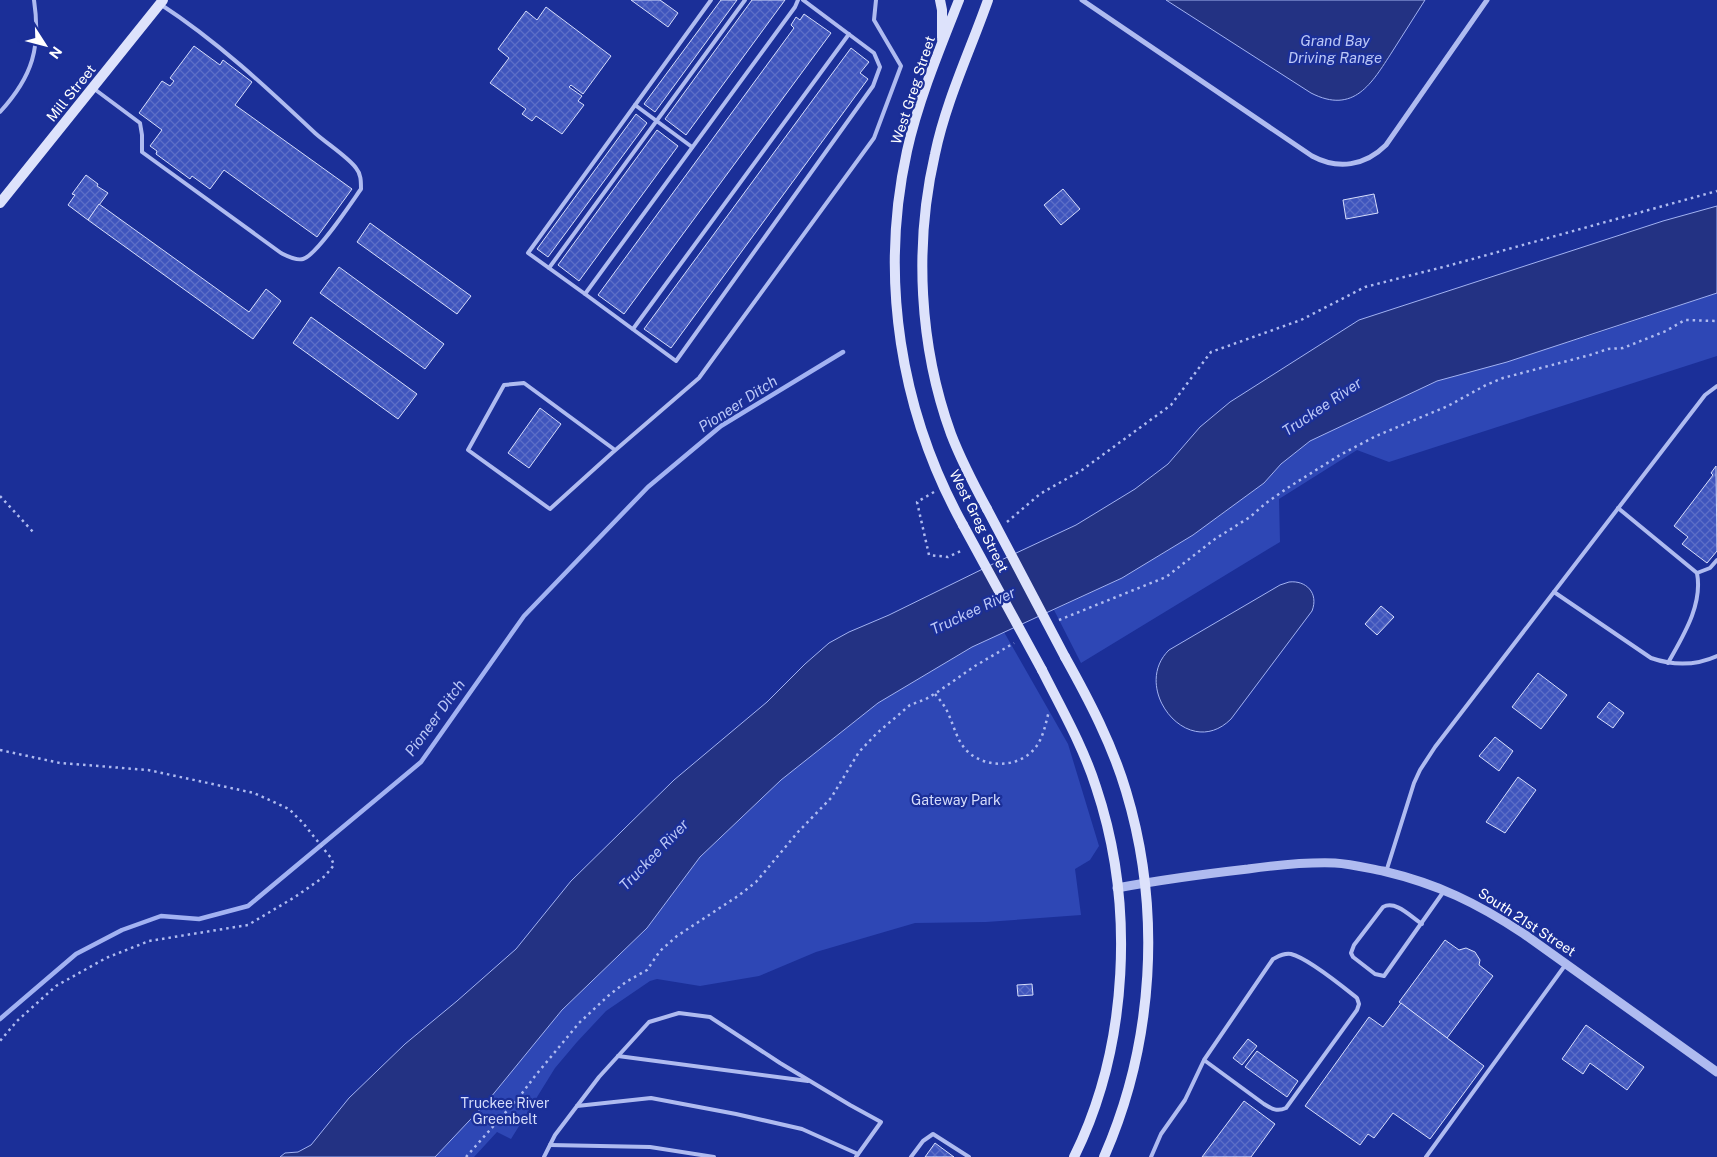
<svg xmlns="http://www.w3.org/2000/svg" width="1717" height="1157" font-family="'Public Sans',sans-serif">
<style>
.park{fill:#2e47b5}
.water{fill:#233283;stroke:#a2b2f2}
.lines{fill:none;stroke-linecap:round;stroke-linejoin:round}
.stream{stroke:#a2b2f2;stroke-width:4.5}
.building{fill:url(#building-cross-hatch);stroke:#d6ddfb}
.path{stroke:#afbbf0;stroke-width:2.5;stroke-dasharray:2.5 4;stroke-linecap:butt}
.service{stroke:#afbbf0;stroke-width:4}
.minor{stroke:#afbbf0;stroke-width:5}
.tertiary{stroke:#afbbf0;stroke-width:9}
.secondary{stroke:#dde2fb;stroke-width:10}
.secondary-bridge{stroke:#dde2fb;stroke-width:10}
.labels{text-anchor:middle;stroke-width:4.5;stroke-linejoin:round;paint-order:stroke}
.street-label{font-size:14px;fill:#fff;stroke:#1b2f98}
.park-label{font-size:14px;fill:#d6ddfb;stroke:#1b2f98}
.water-label{font-size:15px;font-style:italic;fill:#bbc7f7;stroke:#1b2f98}
</style>
<defs>
<pattern id="building-cross-hatch" width="8" height="8" patternUnits="userSpaceOnUse" patternTransform="scale(1.25)"><rect width="8" height="8" fill="#3f55bd"/><path d="M0 0l8 8M0 8l8-8" fill="none" stroke="#5c6ec7"/></pattern>
</defs>
<rect width="100%" height="100%" fill="#1b2f98"/>
<!-- park -->
<g class="park">
<polygon points="1717,293 1717,356 1389,462 1357,450 1279,499 1280,542 1081,663 1054,610 1122,578 1193,535 1264,483 1281,464 1310,441 1401,397 1437,381 1592,335"/>
<polygon points="1004,632 1068,744 1099,846 1090,860 1075,869 1081,915 986,922 915,923 816,952 759,976 700,986 657,979 650,981 606,1011 577,1042 555,1068 511,1139 497,1132 474,1157 435,1157 486,1103 562,1010 647,928 700,857 781,780 878,703 972,647"/>
</g>
<!-- water -->
<g class="water">
<path d="M 1166,0 L 1425,0 C 1414,17 1403,35 1392,52 C 1372,83 1354,115 1311,93 Z"/>
<polygon points="1717,206 1717,293 1507,362 1437,381 1310,441 1281,464 1264,483 1193,535 1122,578 972,647 878,703 781,780 700,857 647,928 562,1010 486,1103 435,1157 280,1157 285,1153 298,1152 311,1145 349,1098 405,1044 457,1001 516,949 571,881 674,780 767,702 805,664 829,643 849,632 889,615 997,562 1076,525 1135,489 1168,464 1200,427 1230,402 1359,320 1663,221"/>
<path d="M 1289,582 C 1306,580 1319,593 1312,611 L 1231,719 C 1188,762 1130,688 1169,650 L 1280,585 Z"/>
</g>
<g class="lines">
<!-- stream -->
<polyline class="stream" points="0,1019 76,954 122,930 161,916 199,919 248,906 421,762 524,616 648,487 721,426 843,352"/>
</g>
<!-- building -->
<g class="building">
<polygon points="631,0 660,0 678,13 668,27"/>
<polygon points="721,0 737,0 655,112 644,104"/>
<polygon points="752,0 785,0 686,135 665,119"/>
<polygon points="546,7 611,56 583,94 571,85 569,87 582,96 578,101 584,105 562,134 536,116 532,121 522,114 526,109 490,83 509,58 498,49 526,11 537,20"/>
<polygon points="804,14 831,33 624,314 598,295 794,28 791,25 796,17 800,20"/>
<polygon points="194,46 220,65 223,60 252,82 235,105 352,189 317,237 224,170 210,189 192,176 190,179 156,154 157,151 150,146 162,130 139,113 162,81 170,86 174,81 170,78"/>
<polygon points="851,48 869,62 860,73 868,79 671,348 644,329"/>
<polygon points="636,114 647,123 548,257 537,249"/>
<polygon points="657,130 678,146 579,281 558,265"/>
<polygon points="86,175 98,184 97,186 108,193 88,220 68,205 75,195 72,194"/>
<polygon points="1063,189 1080,209 1061,225 1044,205"/>
<polygon points="1374,194 1378,213 1346,219 1343,200"/>
<polygon points="99,204 249,312 266,289 281,301 253,339 88,220"/>
<polygon points="370,223 471,296 457,314 357,242"/>
<polygon points="339,267 444,344 425,369 320,293"/>
<polygon points="311,317 417,394 398,419 293,343"/>
<polygon points="540,408 561,424 529,468 508,453"/>
<polygon points="1716,466 1717,551 1707,563 1682,544 1688,537 1674,526 1713,475 1711,473"/>
<polygon points="1381,606 1394,617 1377,635 1365,624"/>
<polygon points="1538,673 1567,695 1541,729 1512,707"/>
<polygon points="1609,702 1624,713 1613,728 1597,717"/>
<polygon points="1495,737 1513,751 1499,771 1479,756"/>
<polygon points="1518,777 1536,790 1505,833 1486,822"/>
<polygon points="1445,940 1459,950 1466,948 1475,952 1480,960 1479,965 1493,976 1447,1038 1399,1002"/>
<polygon points="1032,984 1033,995 1018,996 1017,985"/>
<polygon points="1401,1003 1484,1066 1430,1139 1393,1113 1374,1138 1368,1134 1360,1145 1305,1106 1369,1017 1383,1027"/>
<polygon points="1586,1025 1644,1067 1627,1090 1590,1063 1583,1074 1562,1059"/>
<polygon points="1248,1039 1257,1046 1242,1065 1233,1058"/>
<polygon points="1257,1051 1298,1081 1287,1097 1245,1067"/>
<polygon points="1244,1101 1275,1124 1251,1157 1202,1157"/>
<polygon points="935,1143 954,1157 925,1157"/>
</g>
<g class="lines">
<!-- path -->
<g class="path">
<polyline points="934,492 917,502 929,555 948,557 963,550"/>
<polyline points="0,496 34,533"/>
<polyline points="1007,522 1040,494 1082,470 1171,405 1211,352 1301,320 1365,287 1451,265 1717,191"/>
<polyline points="1059,620 1166,577 1215,539 1250,517 1266,503 1289,487 1340,455 1376,436 1448,406 1486,385 1503,378 1590,355 1608,349 1623,348 1666,331 1685,320 1717,321"/>
<path d="M 935,694 C 940,700 945,706 948,713 C 954,726 957,741 967,751 C 987,770 1023,768 1038,744 C 1044,734 1046,722 1049,711"/>
<polyline points="0,750 60,763 148,770 254,793 289,809 303,823 331,858 334,865 325,876 295,897 248,925 149,941 106,958 56,986 17,1021 0,1041"/>
<polyline points="466,1157 520,1096 535,1076 579,1023 608,996 626,982 647,970 660,951 677,936 738,896 756,882 798,832 831,798 859,752 876,734 910,705 926,699 939,691 975,666 1014,643"/>
</g>
<!-- service -->
<g class="service">
<polyline points="798,0 795,7 585,294 676,361 873,86 880,67 874,53 803,0"/>
<path d="M 93,88 L 140,123 L 142,135 L 142,152 L 281,253 C 287,256 296,261 303,259 C 317,255 351,203 361,189 C 361,181 361,174 356,168 C 348,157 326,143 315,133 C 266,87 217,41 160,4"/>
<polyline points="635,105 692,147"/>
<path d="M 0,112 C 33,76 41,47 34,0"/>
<polyline points="549,268 745,0"/>
<polyline points="585,294 528,253 711,0"/>
<polyline points="633,329 849,34"/>
<polyline points="615,450 524,383 504,385 468,450 550,509 612,453 699,378 874,138 901,66 874,20 876,0"/>
<path d="M 1618,508 L 1697,573 C 1703,605 1683,636 1668,663"/>
<polyline points="1697,573 1710,568 1717,560"/>
<path d="M 1554,592 L 1651,658 C 1674,666 1695,666 1717,656"/>
<polyline points="1386,872 1414,783 1420,770 1435,747 1705,395 1717,386"/>
<path d="M 1422,924 C 1411,917 1396,900 1383,907 L 1354,945 L 1351,953 L 1353,957 L 1375,974 L 1384,976 L 1444,891"/>
<polyline points="618,1056 808,1081"/>
<polyline points="577,1106 651,1098 736,1114 802,1129 858,1154"/>
<polyline points="550,1145 650,1147 714,1157"/>
<polyline points="544,1157 555,1135 599,1077 649,1022 679,1013 710,1017 780,1063 850,1105 881,1122 856,1157"/>
<polyline points="911,1157 923,1141 933,1134 969,1157"/>
<path d="M 1151,1157 L 1161,1134 L 1185,1100 L 1204,1060 L 1273,959 C 1279,956 1284,953 1291,954 C 1308,958 1342,986 1357,998 L 1359,1004 L 1357,1010 L 1286,1108 C 1277,1112 1272,1109 1264,1104 L 1204,1060"/>
<polyline points="1426,1157 1566,964"/>
</g>
<!-- minor -->
<path class="minor" d="M 1082,0 L 1312,156 C 1338,170 1365,166 1386,145 L 1487,0"/>
<!-- tertiary -->
<path class="tertiary" d="M 1117,888 C 1160,880 1204,874 1248,869 C 1277,865 1306,862 1335,863 C 1351,864 1367,868 1383,871 C 1438,884 1477,903 1524,934 L 1717,1072"/>
<!-- secondary -->
<g class="secondary">
<polyline points="940,0 942,10 942,39"/>
<path d="M 959,0 C 940,48 918,101 907,151 C 879,278 900,411 963,525"/>
<polyline points="0,203 163,0"/>
<path d="M 987,509 C 974,485 961,460 951,434 C 919,346 914,245 935,154 C 946,101 970,51 988,0"/>
<path d="M 1065,657 C 1089,700 1112,744 1126,791 C 1162,910 1154,1043 1104,1157"/>
<path d="M 1042,670 C 1061,708 1083,746 1096,787 C 1135,903 1129,1046 1074,1157"/>
</g>
<!-- secondary-bridge -->
<g class="secondary-bridge">
<polyline points="987,509 1065,657"/>
<polyline points="963,525 1042,670"/>
</g>
</g>
<g class="labels">
<!-- street labels -->
<g class="street-label">
<text transform="translate(913 90) rotate(-72)" y="5">West Greg Street</text>
<text transform="translate(71 93) rotate(-51)" y="5">Mill Street</text>
<text transform="translate(979 521) rotate(63)" y="5">West Greg Street</text>
<text transform="translate(1527 922) rotate(33)" y="5">South 21st Street</text>
</g>
<!-- park labels -->
<g class="park-label">
<text x="956" y="805">Gateway Park</text>
<text x="505" y="1108">Truckee River<tspan x="505" dy="16">Greenbelt</tspan></text>
</g>
<!-- water labels -->
<g class="water-label">
<text x="1335" y="46">Grand Bay<tspan x="1335" dy="17">Driving Range</tspan></text>
<text transform="translate(738 404) rotate(-33)" y="5">Pioneer Ditch</text>
<text transform="translate(1322 407) rotate(-34)" y="5">Truckee River</text>
<text transform="translate(973 611) rotate(-25)" y="5">Truckee River</text>
<text transform="translate(435 718) rotate(-54)" y="5">Pioneer Ditch</text>
<text transform="translate(654 855) rotate(-46)" y="5">Truckee River</text>
</g>
</g>
<!-- north arrow -->
<g transform="translate(45 45) rotate(126)" stroke="#1b2f98" stroke-width="4" paint-order="stroke">
<path d="M0-4L9 19L0 12L-9 19Z" fill="#ffffff"/>
<text y="-8" font-size="14" font-weight="bold" text-anchor="middle" fill="#ffffff">N</text>
</g>
</svg>
